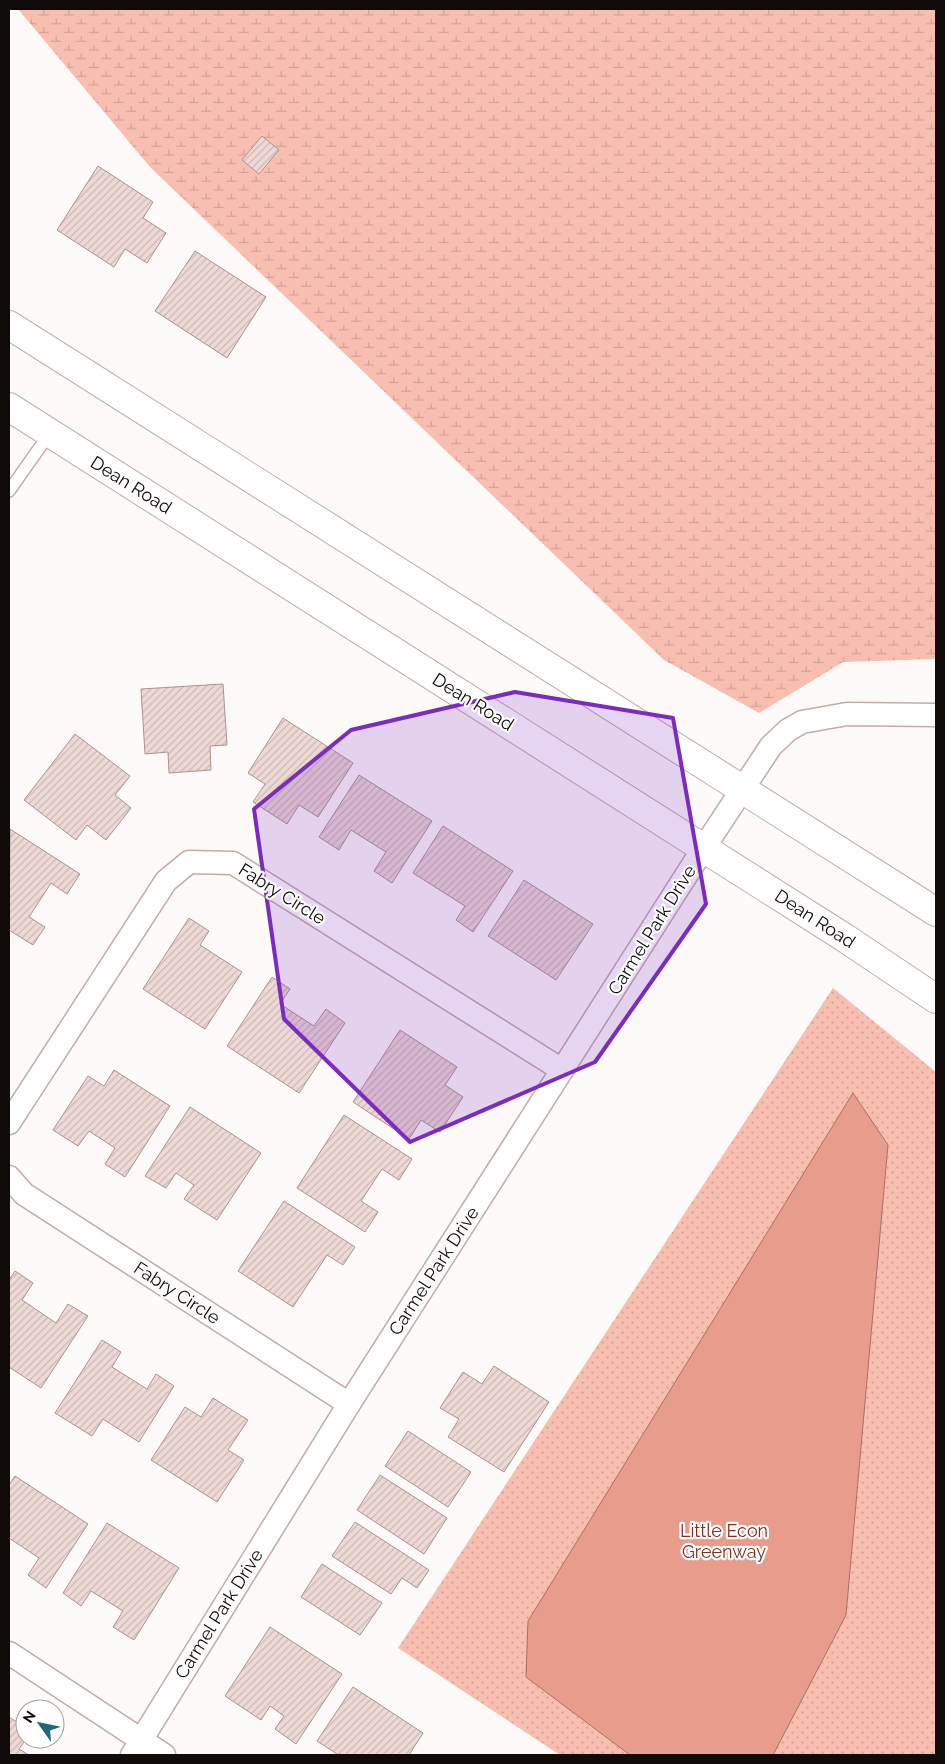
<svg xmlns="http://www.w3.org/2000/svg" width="945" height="1764" font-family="Raleway,sans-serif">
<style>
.wetland{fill:url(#wetland-marsh)}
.park{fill:url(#park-dots)}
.water{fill:#e89d8c;stroke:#a77164}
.building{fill:url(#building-hatch);stroke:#a79490}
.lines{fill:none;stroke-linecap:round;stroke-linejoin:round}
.lane-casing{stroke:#c0ada8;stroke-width:14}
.street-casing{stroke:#c0ada8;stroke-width:25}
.secondary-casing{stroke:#c0ada8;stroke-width:30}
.lane{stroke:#fff;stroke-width:11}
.street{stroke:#fff;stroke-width:22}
.secondary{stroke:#fff;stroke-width:28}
.marked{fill:#7b2cbf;fill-opacity:0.2;stroke:#7b2cbf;stroke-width:4;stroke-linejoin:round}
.labels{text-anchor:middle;stroke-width:4.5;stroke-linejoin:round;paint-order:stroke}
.street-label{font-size:18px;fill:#100a08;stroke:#fff}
.park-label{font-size:18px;fill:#842d1c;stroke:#fff}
</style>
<defs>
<pattern id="wetland-marsh" width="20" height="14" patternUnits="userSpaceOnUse" patternTransform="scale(1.25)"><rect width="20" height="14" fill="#f8beb0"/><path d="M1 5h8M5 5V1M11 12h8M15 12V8" fill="none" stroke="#d4a296"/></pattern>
<pattern id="park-dots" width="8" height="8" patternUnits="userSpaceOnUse" patternTransform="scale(1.25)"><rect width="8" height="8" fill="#f8beb0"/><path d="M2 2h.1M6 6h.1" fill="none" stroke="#d4a296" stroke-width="1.8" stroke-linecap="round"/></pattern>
<pattern id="building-hatch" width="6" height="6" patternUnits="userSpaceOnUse" patternTransform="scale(1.25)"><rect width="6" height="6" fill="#eed9d5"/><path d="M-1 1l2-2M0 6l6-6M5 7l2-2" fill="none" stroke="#cbb9b5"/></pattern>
</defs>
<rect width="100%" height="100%" fill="#fefaf9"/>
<!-- wetland -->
<polygon class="wetland" points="18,9 936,9 936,659 843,662 759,713 664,660 150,167"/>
<!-- park -->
<polygon class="park" points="833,988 936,1072 936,1755 560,1755 398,1648"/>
<!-- water -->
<polygon class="water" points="853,1093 888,1145 846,1615 773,1755 630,1755 526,1677 528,1621"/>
<!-- building -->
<g class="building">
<polygon points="262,136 279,150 259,174 242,160"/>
<polygon points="98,166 153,202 143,218 166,233 147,263 125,249 114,267 57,230"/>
<polygon points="195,251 266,297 227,358 155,311"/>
<polygon points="223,684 227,745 210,746 211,770 169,773 168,752 145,754 141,689"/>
<polygon points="283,718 353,763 318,817 299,805 287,824 253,802 265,784 248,773"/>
<polygon points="75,734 130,776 115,795 131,808 106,840 87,825 76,840 24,800"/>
<polygon points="359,775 432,821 392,883 374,871 386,852 351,830 339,850 319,837"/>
<polygon points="443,826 513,871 473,932 456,920 465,906 413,873"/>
<polygon points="10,829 80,874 67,894 51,883 29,917 45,927 33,945 9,930"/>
<polygon points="524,880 593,924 556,980 488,936"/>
<polygon points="189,918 209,931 200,945 242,972 205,1029 143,989"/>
<polygon points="272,977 290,989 280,1004 314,1026 326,1009 345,1023 299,1093 227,1046"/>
<polygon points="400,1030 457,1067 445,1085 463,1097 440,1132 421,1120 409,1139 353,1102"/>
<polygon points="114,1070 170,1106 125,1177 105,1164 115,1148 89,1131 78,1146 53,1130 88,1076 104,1086"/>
<polygon points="190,1107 261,1153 217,1220 184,1199 194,1185 176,1173 166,1188 145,1176"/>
<polygon points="344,1115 412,1159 399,1180 382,1169 361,1201 378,1212 365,1232 297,1188"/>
<polygon points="284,1201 355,1247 343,1265 327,1255 293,1307 238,1271"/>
<polygon points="15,1271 33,1283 22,1300 56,1323 68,1304 88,1316 41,1388 9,1367 9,1280"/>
<polygon points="102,1340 121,1352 112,1367 147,1389 156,1374 174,1386 139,1442 103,1419 92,1436 55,1413"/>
<polygon points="494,1366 549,1402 504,1472 448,1437 459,1419 440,1408 463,1372 482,1384"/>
<polygon points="213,1398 248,1420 228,1450 244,1460 217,1502 151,1460 185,1407 201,1417"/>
<polygon points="408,1431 471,1472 448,1507 385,1466"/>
<polygon points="380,1475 447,1518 424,1554 357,1510"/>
<polygon points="15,1476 88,1524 46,1588 28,1575 39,1558 9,1538 9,1485"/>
<polygon points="355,1522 429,1570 417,1588 402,1578 391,1594 332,1556"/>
<polygon points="107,1523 179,1568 134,1640 113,1627 123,1611 91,1591 81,1606 63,1593"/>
<polygon points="322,1564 382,1603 360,1635 301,1597"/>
<polygon points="270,1627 342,1674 296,1744 275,1729 284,1716 270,1706 261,1720 225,1696"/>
<polygon points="353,1687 423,1733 409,1755 336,1755 337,1754 317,1741"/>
<polygon points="9,1717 25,1727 26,1739 19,1749 29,1755 9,1755"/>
</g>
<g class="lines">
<defs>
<polyline id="lane" points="9,491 50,433"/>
<g id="street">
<polyline points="9,1123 166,881 189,862 233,863 562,1070"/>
<polyline points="9,1177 24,1194 349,1404"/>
<polyline points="9,1653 164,1755"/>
<polyline points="132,1755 349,1404 703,849 771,746 788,730 802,722 847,714 936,715"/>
</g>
<g id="secondary">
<polyline points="9,325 936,912"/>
<polyline points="9,407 845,938 936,999"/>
</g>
</defs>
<!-- lane casing -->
<use href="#lane" class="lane-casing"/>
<!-- street casing -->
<use href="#street" class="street-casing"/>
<!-- secondary casing -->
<use href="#secondary" class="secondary-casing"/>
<!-- lane -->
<use href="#lane" class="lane"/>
<!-- street -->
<use href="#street" class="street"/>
<!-- secondary -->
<use href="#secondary" class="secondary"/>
</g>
<!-- marked area -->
<path class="marked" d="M 515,692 L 673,718 L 706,904 L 595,1062 L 410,1142 L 284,1019 L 254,809 L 351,730 Z"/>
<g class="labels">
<!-- street labels -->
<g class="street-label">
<text transform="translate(131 485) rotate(32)" y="6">Dean Road</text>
<text transform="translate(473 702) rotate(32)" y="6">Dean Road</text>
<text transform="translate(282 894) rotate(32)" y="6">Fabry Circle</text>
<text transform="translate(815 919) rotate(33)" y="6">Dean Road</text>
<text transform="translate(652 930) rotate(-58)" y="6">Carmel Park Drive</text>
<text transform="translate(434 1271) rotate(-57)" y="6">Carmel Park Drive</text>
<text transform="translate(177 1293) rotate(33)" y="6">Fabry Circle</text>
<text transform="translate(219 1614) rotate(-58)" y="6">Carmel Park Drive</text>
</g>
<!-- park labels -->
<g class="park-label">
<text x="724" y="1537">Little Econ<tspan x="724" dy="21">Greenway</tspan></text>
</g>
</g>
<!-- border -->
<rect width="945" height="1764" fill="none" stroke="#100a08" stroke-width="20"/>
<!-- north arrow -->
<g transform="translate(40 1724) rotate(303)"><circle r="24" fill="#ffffff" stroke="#9f9d9c"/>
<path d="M0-4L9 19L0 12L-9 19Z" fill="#206876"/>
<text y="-8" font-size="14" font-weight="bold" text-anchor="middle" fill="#100a08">N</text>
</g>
</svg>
